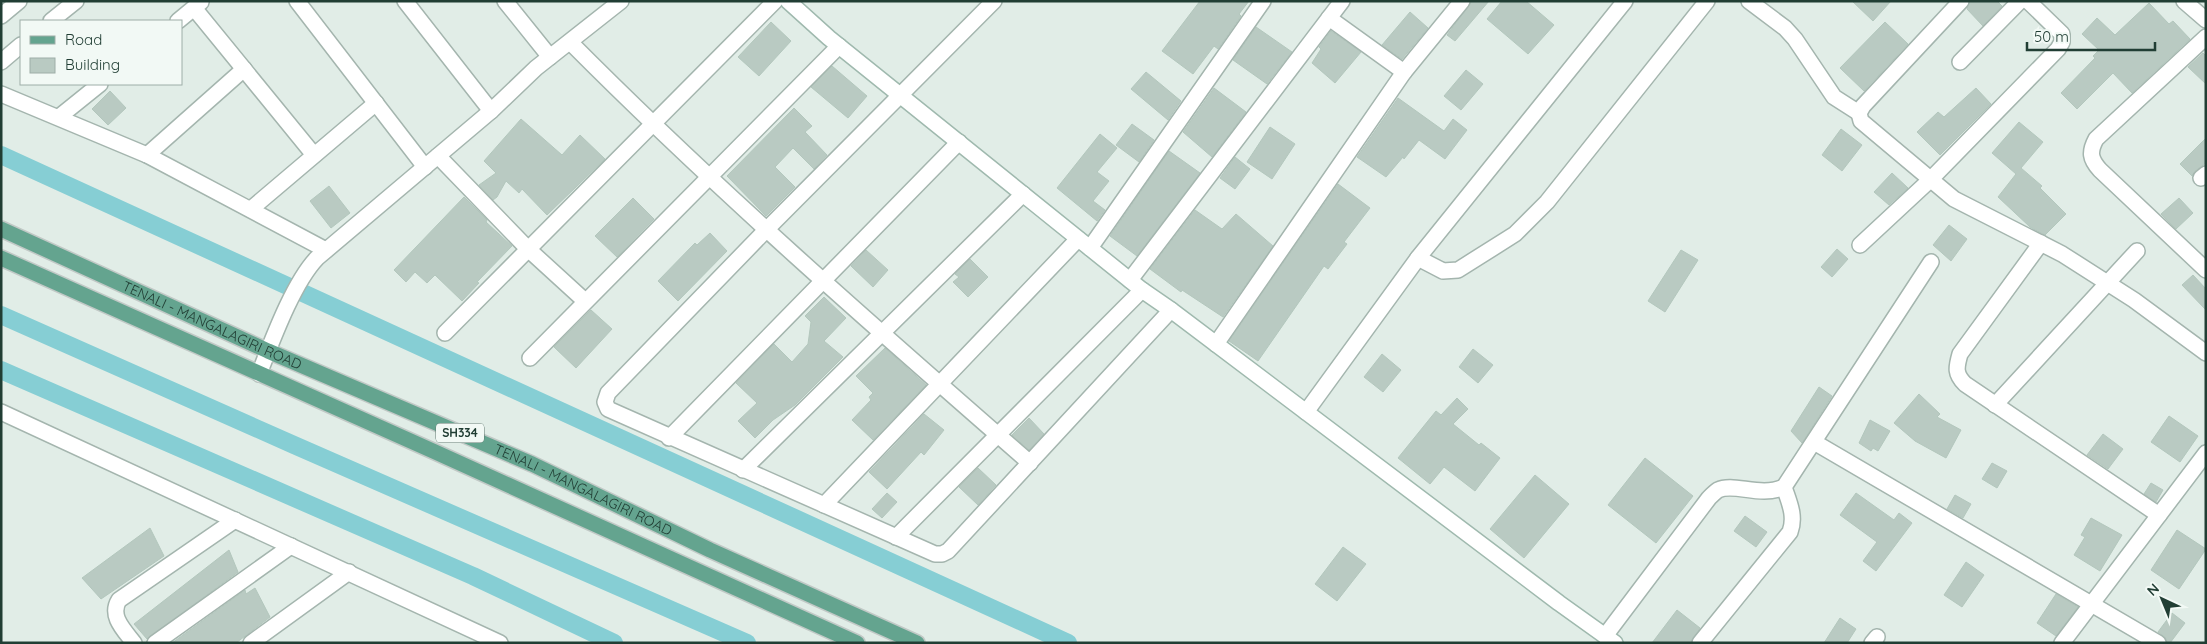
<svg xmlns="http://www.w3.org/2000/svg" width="2207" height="644" font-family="Quicksand,sans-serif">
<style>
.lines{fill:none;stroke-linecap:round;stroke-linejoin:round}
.canal{stroke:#86ced4;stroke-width:18}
.building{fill:#b9cac2;stroke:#b3c7bd}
.minor-casing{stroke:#a4b5ae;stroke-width:18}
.secondary-casing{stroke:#9fb9ae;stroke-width:18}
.primary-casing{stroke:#c1c9c6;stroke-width:18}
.minor{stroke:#fff;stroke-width:15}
.secondary{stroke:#fff;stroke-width:15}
.primary{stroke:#64a48f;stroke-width:15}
.labels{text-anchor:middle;stroke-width:4;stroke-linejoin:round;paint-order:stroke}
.shield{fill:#f2f9f5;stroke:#60766e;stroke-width:1}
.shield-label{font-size:12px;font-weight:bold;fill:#213e34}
.street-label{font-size:14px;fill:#213e34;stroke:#f2f9f5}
</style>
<rect width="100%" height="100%" fill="#e1ede7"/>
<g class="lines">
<!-- canal -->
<g class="canal">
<polyline points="1,155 1068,643"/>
<polyline points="1,315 294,445 747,643"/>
<polyline points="1,370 473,576 614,643"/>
</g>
</g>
<!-- building -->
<g class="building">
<polygon points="1200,1 1249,1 1239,14 1241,16 1218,49 1214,46 1193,74 1162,51"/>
<polygon points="1472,1 1489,1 1455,41 1447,35"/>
<polygon points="1502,1 1526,1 1554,25 1528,54 1487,19"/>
<polygon points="1852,1 1891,1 1873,21"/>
<polygon points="1970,1 1997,1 2002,6 1983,26 1967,9"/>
<polygon points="2149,3 2169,24 2173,21 2190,39 2132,93 2113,73 2077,109 2061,93 2095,58 2093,56 2099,50 2082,34 2097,18 2115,35"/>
<polygon points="1410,12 1428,28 1402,59 1382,45"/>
<polygon points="771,22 791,41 759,76 738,57"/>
<polygon points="1885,22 1908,44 1864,91 1840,68"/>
<polygon points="1256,27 1292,52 1267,84 1233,60"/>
<polygon points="1331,31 1361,52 1335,83 1312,63 1321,49 1319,47"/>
<polygon points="2203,53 2206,56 2206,84 2188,67"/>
<polygon points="832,66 867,96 848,118 811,87"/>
<polygon points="1466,70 1483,84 1461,110 1444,96"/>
<polygon points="1146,72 1181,101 1168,120 1131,89"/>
<polygon points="1214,88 1246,112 1212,157 1183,132"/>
<polygon points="1976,88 1991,104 1940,155 1917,132 1938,112 1944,117"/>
<polygon points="110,91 126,108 108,125 92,109"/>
<polygon points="1398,98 1444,131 1453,119 1467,130 1445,159 1419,140 1404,159 1403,157 1386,177 1357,157"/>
<polygon points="794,108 812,126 805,132 827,155 814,169 793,148 775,167 795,187 766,216 727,176"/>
<polygon points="521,119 562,155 580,135 605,159 547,215 522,189 519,193 506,181 497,197 493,200 479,185 496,173 484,161"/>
<polygon points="2019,122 2043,142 2021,168 2042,186 2040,188 2066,214 2045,235 2030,227 1998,197 2016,174 1992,153"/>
<polygon points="1132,124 1154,140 1139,162 1116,145"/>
<polygon points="1270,127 1295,144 1272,179 1247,162"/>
<polygon points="1841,129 1862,145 1842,171 1822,155"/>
<polygon points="1100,134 1117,148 1097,172 1109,181 1093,201 1105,210 1097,221 1057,188"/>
<polygon points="2206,138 2206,163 2195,171 2192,176 2180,164"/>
<polygon points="1169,151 1200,173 1137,256 1110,236"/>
<polygon points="1235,157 1250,169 1235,189 1220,178"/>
<polygon points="1892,173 1908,188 1889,205 1874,192"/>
<polygon points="1338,184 1370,208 1344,242 1347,244 1328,269 1324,266 1258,361 1229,341"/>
<polygon points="329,186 350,213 331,228 310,201"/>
<polygon points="464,197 487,220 486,222 512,246 477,282 479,283 462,301 435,275 427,283 415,272 406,282 394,270"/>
<polygon points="633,198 654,219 617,257 595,236"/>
<polygon points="2179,198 2193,213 2176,229 2161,214"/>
<polygon points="1195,210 1222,229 1236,214 1273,246 1223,317 1182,290 1181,292 1150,269"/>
<polygon points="1949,225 1967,239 1951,261 1933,245"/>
<polygon points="710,233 727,251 678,301 658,281 695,243 697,245"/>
<polygon points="1837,249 1848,259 1832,277 1821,267"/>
<polygon points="866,250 888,270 873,287 851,266"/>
<polygon points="1681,250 1698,260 1665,312 1648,301"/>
<polygon points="970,259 988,277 968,297 953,282 959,277 955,274"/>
<polygon points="2193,275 2206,289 2206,310 2182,285"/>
<polygon points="824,297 846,318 824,341 843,357 795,405 773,420 755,438 738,421 757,403 736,383 774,344 792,362 808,344 811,322 805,316"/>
<polygon points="591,310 612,329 576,368 554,347"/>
<polygon points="885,348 926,385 873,440 852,420 871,400 869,397 873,393 856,376"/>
<polygon points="1473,349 1493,365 1478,383 1459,367"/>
<polygon points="1382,354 1401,370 1383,392 1364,377"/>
<polygon points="1819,387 1832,396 1802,443 1791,431"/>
<polygon points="1919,394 1940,414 1937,417 1961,430 1946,458 1915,441 1894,423"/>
<polygon points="1457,398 1468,409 1453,424 1479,445 1481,443 1500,458 1475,491 1444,467 1430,484 1398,458 1436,411 1441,415"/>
<polygon points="924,414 944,430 924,455 921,452 887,489 869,472"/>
<polygon points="2169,416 2198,436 2180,462 2151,442"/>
<polygon points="1029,418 1044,434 1029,450 1012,435"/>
<polygon points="1870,420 1890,431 1878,451 1873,448 1871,451 1859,443"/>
<polygon points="2103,434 2123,449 2108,469 2087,455"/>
<polygon points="1645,458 1693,496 1656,543 1608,505"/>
<polygon points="1992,463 2007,471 1997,488 1982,479"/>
<polygon points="978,468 996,485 978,505 959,487"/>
<polygon points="1535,475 1569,504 1524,558 1490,529"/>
<polygon points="2151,483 2163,490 2156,502 2144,494"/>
<polygon points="887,493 897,502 882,518 872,509"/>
<polygon points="1856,493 1894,520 1899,513 1912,523 1876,571 1863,561 1877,542 1840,515"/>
<polygon points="1955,495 1971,504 1963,518 1947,509"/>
<polygon points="1745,516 1767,532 1756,547 1734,531"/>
<polygon points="2091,518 2122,535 2100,571 2074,555 2085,537 2081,535"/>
<polygon points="150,528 164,556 101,599 82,578"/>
<polygon points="2177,530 2206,549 2179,589 2151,570"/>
<polygon points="1343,547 1366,564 1337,601 1315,584"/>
<polygon points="229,550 238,572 147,639 134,624"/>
<polygon points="1966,562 1984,575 1962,607 1944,595"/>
<polygon points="255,588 270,617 236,643 172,643 245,590 246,594"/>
<polygon points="2056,594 2078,607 2056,636 2037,623"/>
<polygon points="1677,610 1700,628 1691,643 1652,643"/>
<polygon points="2172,613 2185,623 2170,643 2167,643 2166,638 2158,632"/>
<polygon points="1840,618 1856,629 1847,643 1824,643"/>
</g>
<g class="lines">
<defs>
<g id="minor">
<polyline points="297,1 425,167"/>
<polyline points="405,1 491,111"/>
<polyline points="505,1 550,57"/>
<polyline points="994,1 767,229 608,393 605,402 608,409 935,554 942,554 948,551 1171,310"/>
<polyline points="1749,1 1785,28 1795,39 1834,97 1859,113"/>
<polyline points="1961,1 1863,106 1859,113 1861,121 1954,199 2062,254 2134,300 2206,353"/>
<polyline points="2184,1 2206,20"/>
<polyline points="194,8 314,155"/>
<polyline points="1,16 19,1"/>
<polyline points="1329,18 1404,72"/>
<polyline points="51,21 76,1"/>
<polyline points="178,21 201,2"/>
<path d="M 2206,37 L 2096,139 C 2089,152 2090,159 2100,170 L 2206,270"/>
<path d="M 570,42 C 716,189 873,326 1030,463"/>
<polyline points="1,62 21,45"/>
<polyline points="1960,62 2020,1"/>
<polyline points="1,94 147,155 326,250"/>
<polyline points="59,117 100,84"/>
<polyline points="147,155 244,69"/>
<polyline points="438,156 528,249 585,301"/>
<polyline points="2201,178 2206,174"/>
<polyline points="251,209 376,103"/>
<path d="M 2041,243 L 1960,354 C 1956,368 1955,374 1965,384 L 2159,515"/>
<polyline points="1860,245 1930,180 2058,49 2062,42 2062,34 2028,1"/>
<polyline points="1090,248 1263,1"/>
<polyline points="1418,258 1443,271 1458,270 1515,234 1547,202 1707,1"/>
<polyline points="1130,280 1342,1"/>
<polyline points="445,333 775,1"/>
<polyline points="1216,344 1404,72 1462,1"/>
<polyline points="530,358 839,46"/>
<path d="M 259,374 C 272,341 293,283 317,258 L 491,111 L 536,68 L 621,1"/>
<polyline points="1995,405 2137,251"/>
<polyline points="1,412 500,643"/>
<polyline points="1306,412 1418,258 1625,1"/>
<polyline points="669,438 959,142"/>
<polyline points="1814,442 2158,643"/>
<polyline points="743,470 1023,194"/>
<polyline points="824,505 1078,239"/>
<polyline points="896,537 1142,290"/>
<path d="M 1605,636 L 1709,498 C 1711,496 1715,492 1718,490 C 1734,482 1760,498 1784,487 L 1931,262"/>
<path d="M 134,643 C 124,630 109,616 119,600 L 235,520"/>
<polyline points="155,643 291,546"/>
<polyline points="251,643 349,572"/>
<path d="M 1700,643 L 1790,532 C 1796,516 1789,502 1784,487"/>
<polyline points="1872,643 1877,637"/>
<polyline points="2062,643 2206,453"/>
</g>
<polyline id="secondary" points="788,1 829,38 1142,290 1171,310 1559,603 1615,643"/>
<g id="primary">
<path id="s1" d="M 1,229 L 268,351 L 532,464 L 710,550 L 917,643"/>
<polyline points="1,258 433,451 857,643"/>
</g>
</defs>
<!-- minor casing -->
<use href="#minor" class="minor-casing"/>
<!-- secondary casing -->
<use href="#secondary" class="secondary-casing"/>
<!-- primary casing -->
<use href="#primary" class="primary-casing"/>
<!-- minor -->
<use href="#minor" class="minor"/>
<!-- secondary -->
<use href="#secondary" class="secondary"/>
<!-- primary -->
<use href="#primary" class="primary"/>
</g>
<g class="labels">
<!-- shield labels -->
<rect class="shield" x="436" y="423.5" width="48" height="19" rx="4"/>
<g class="shield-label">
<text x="460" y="437">SH334</text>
</g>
<!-- street labels -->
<g class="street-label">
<text dy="5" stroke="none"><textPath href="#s1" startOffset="232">TENALI - MANGALAGIRI ROAD</textPath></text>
<text dy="5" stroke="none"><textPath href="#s1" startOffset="638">TENALI - MANGALAGIRI ROAD</textPath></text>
</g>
</g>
<!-- border -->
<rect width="2207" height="644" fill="none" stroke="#213e34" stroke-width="5"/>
<!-- legend -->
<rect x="20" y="20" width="162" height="65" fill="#f2f9f5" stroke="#9eaea8"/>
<rect x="30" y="36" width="25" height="8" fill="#64a48f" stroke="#9eaea8"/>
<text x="65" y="45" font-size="15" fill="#213e34">Road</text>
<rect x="30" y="58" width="25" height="15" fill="#b9cac2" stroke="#9eaea8"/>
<text x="65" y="70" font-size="15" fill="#213e34">Building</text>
<!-- north arrow -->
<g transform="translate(2162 599) rotate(316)" stroke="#f2f9f5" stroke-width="4" paint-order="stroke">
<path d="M0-4L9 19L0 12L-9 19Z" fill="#213e34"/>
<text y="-8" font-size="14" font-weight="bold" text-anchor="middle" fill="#213e34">N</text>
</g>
<!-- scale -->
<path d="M2027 42v8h128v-8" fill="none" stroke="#213e34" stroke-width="2.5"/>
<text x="2034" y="42" font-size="15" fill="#213e34" stroke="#f2f9f5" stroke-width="4" paint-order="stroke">50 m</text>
</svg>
